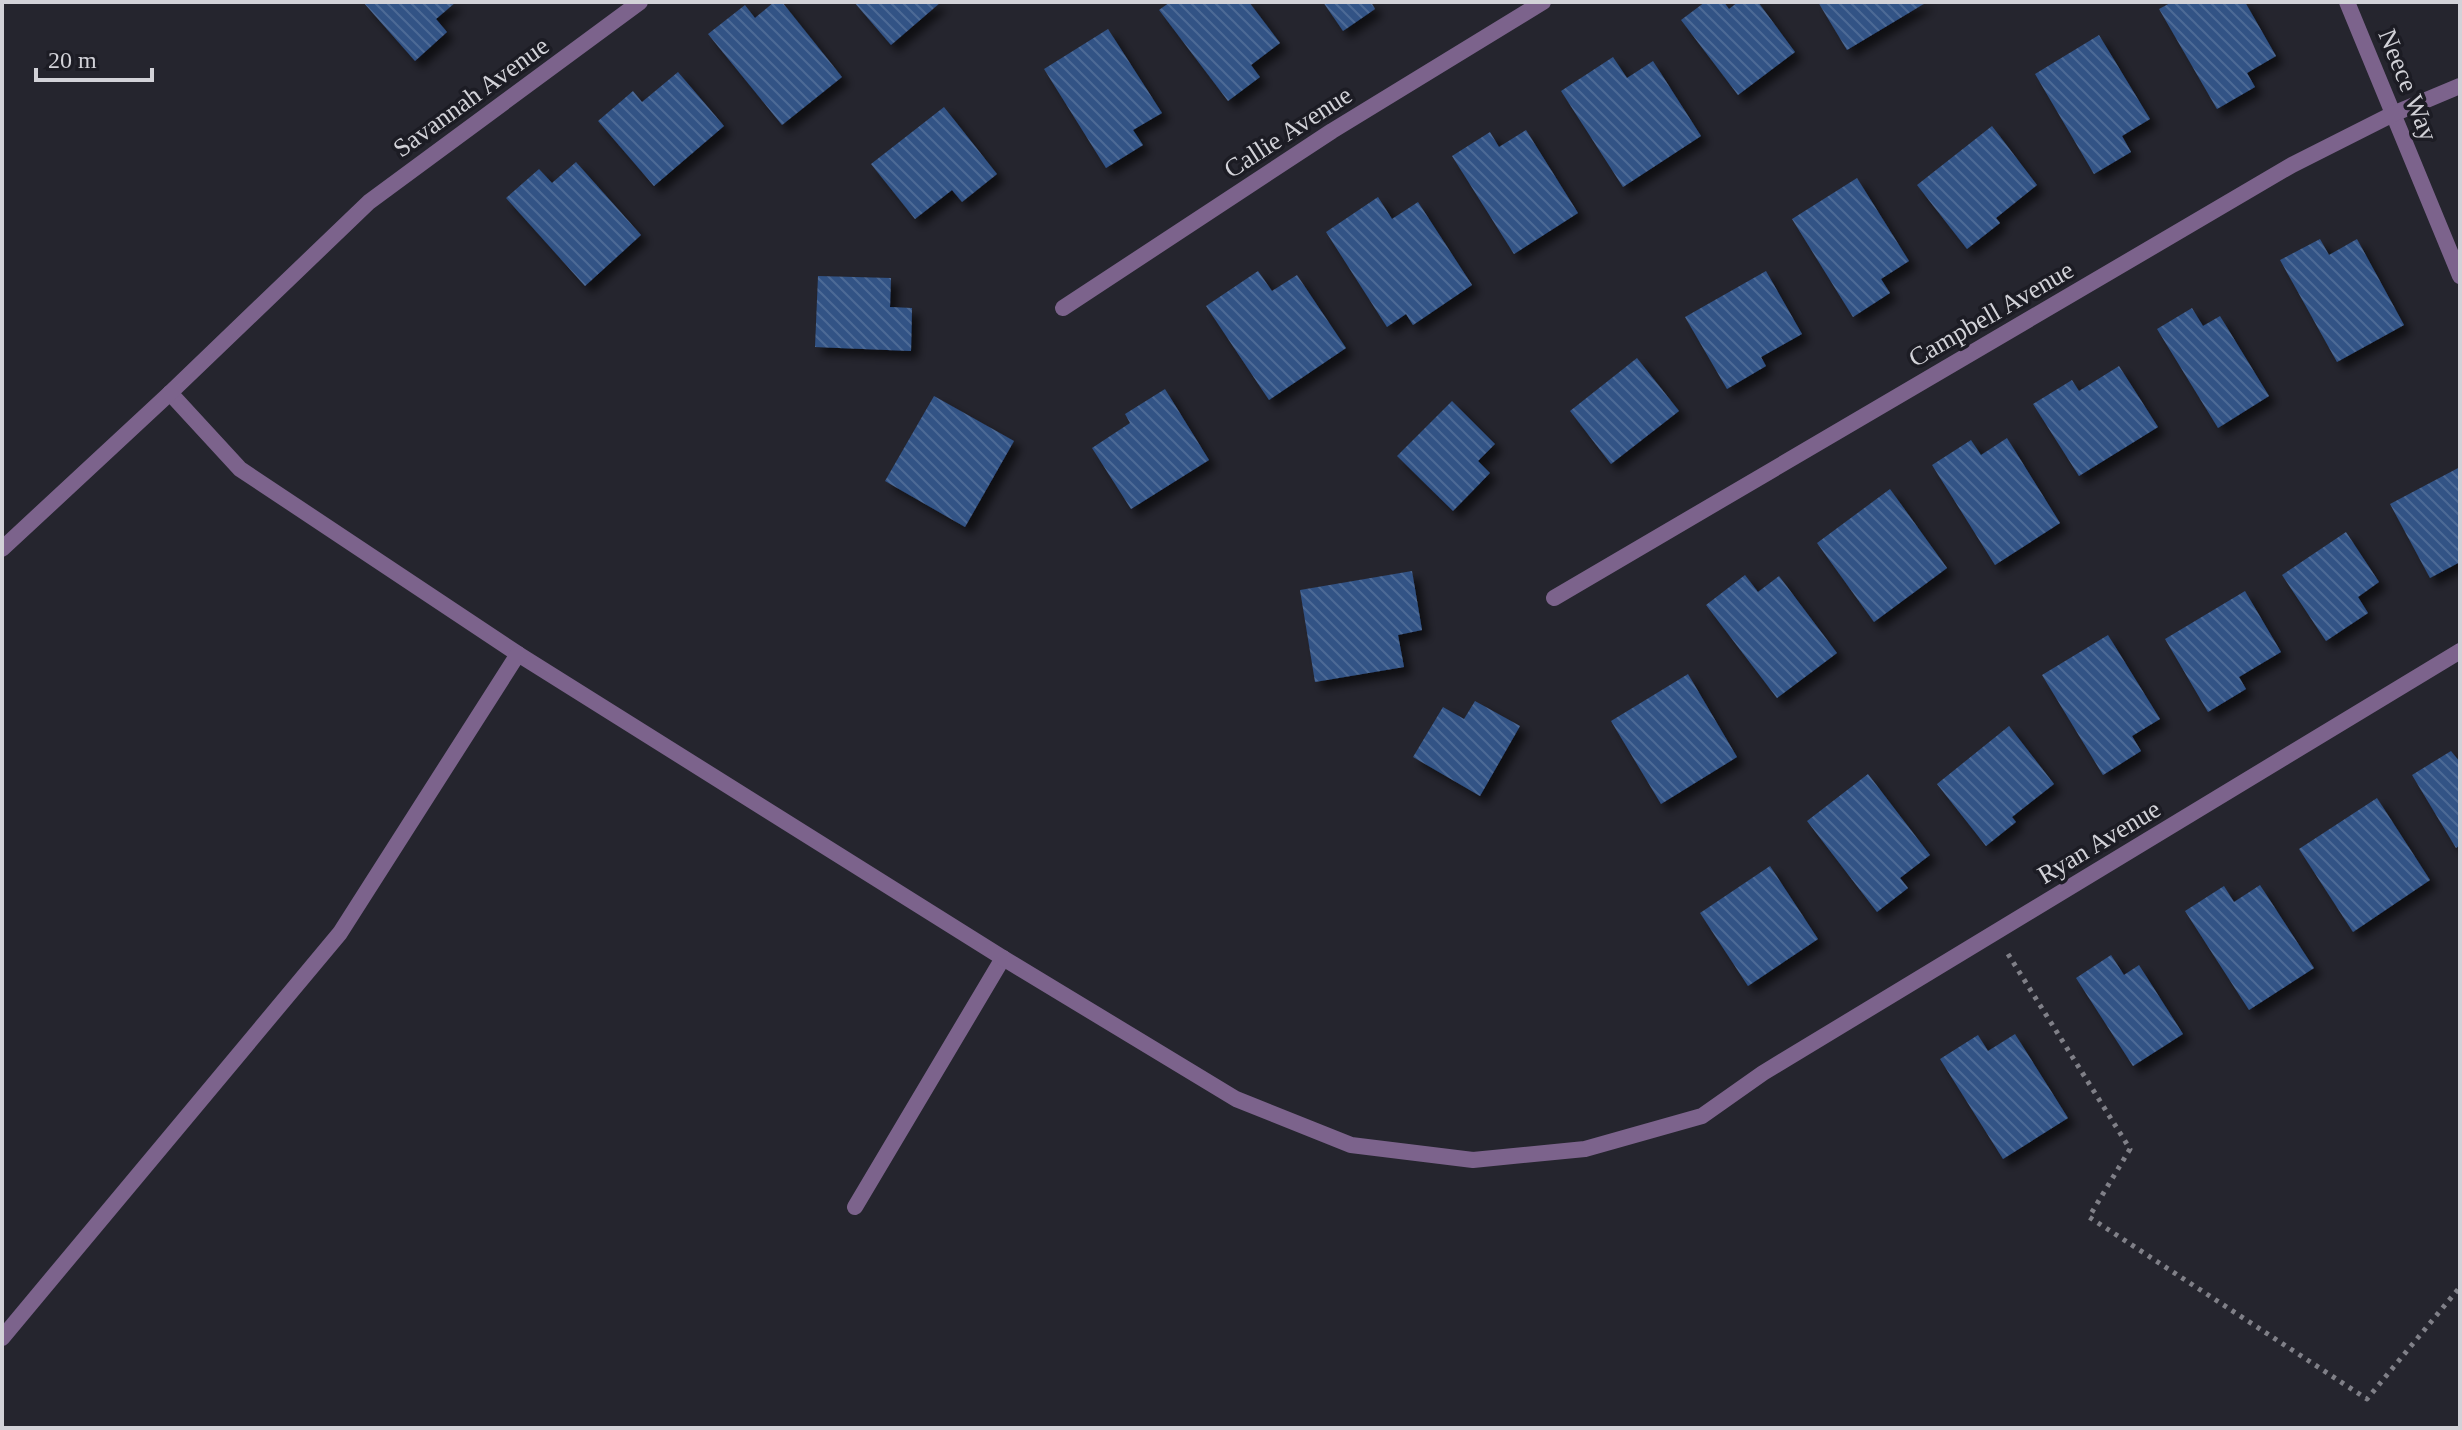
<svg xmlns="http://www.w3.org/2000/svg" width="2462" height="1430" viewBox="0 0 2462 1430" font-family="'Times New Roman',serif">
<style>
.building{fill:url(#building-back-hatch);filter:url(#shadow)}
.lines{fill:none;stroke-linecap:round;stroke-linejoin:round}
.path{stroke:#808088;stroke-width:5;stroke-dasharray:4 6;stroke-linecap:butt}
.lane{stroke:#7c638c;stroke-width:16}
.street{stroke:#7c638c;stroke-width:16}
.labels{text-anchor:middle;dominant-baseline:central;stroke-width:7;stroke-linejoin:round;paint-order:stroke}
.street-label{font-size:26px;fill:#d2d2d8;stroke:#1c1c24}
</style>
<defs>
<pattern id="building-back-hatch" width="6" height="6" patternUnits="userSpaceOnUse" patternTransform="scale(2)"><rect width="6" height="6" fill="#315285"/><path d="M-1 5l2 2M0 0l6 6M5-1l2 2" fill="none" stroke="#4e6a96"/></pattern>
<filter id="shadow"><feDropShadow dx="7" dy="7" stdDeviation="4" flood-color="#0009"/></filter>
</defs>
<rect width="100%" height="100%" fill="#25252e"/>
<g class="building">
<polygon points="363,2 456,2 436,19 447,32 415,61"/>
<polygon points="774,2 782,2 842,77 782,125 708,34 745,5 755,18"/>
<polygon points="854,2 941,2 891,45"/>
<polygon points="1170,2 1249,2 1280,43 1251,65 1260,77 1228,101 1159,10"/>
<polygon points="1323,2 1371,2 1375,9 1343,31"/>
<polygon points="1705,2 1724,2 1729,9 1738,2 1758,2 1795,52 1738,95 1681,20"/>
<polygon points="1818,2 1927,2 1847,50"/>
<polygon points="2172,2 2245,2 2276,56 2247,73 2255,87 2217,109 2159,9"/>
<polygon points="1108,29 1162,113 1133,130 1143,145 1106,168 1044,69"/>
<polygon points="2099,35 2150,119 2122,136 2131,152 2094,174 2035,74"/>
<polygon points="1613,57 1627,78 1653,61 1701,136 1623,187 1561,91"/>
<polygon points="678,72 724,126 654,186 598,121 633,91 642,102"/>
<polygon points="944,107 997,174 962,202 952,190 915,219 871,164"/>
<polygon points="1992,126 2037,185 1996,218 2000,223 1967,249 1917,185"/>
<polygon points="1526,130 1578,213 1514,254 1452,156 1490,132 1499,147"/>
<polygon points="576,162 641,235 585,286 506,198 539,169 552,183"/>
<polygon points="1857,178 1909,261 1881,279 1890,293 1853,317 1792,219"/>
<polygon points="1378,197 1392,219 1418,202 1472,285 1413,325 1406,314 1387,327 1326,232"/>
<polygon points="2320,239 2329,255 2357,239 2404,325 2337,362 2280,260"/>
<polygon points="1258,271 1272,291 1297,275 1346,348 1269,400 1206,306"/>
<polygon points="1766,271 1802,334 1761,357 1766,366 1727,389 1685,317"/>
<polygon points="818,276 891,278 890,307 912,308 911,351 815,347"/>
<polygon points="2192,308 2203,326 2220,316 2269,396 2218,428 2157,329"/>
<polygon points="1637,358 1679,411 1611,464 1570,411"/>
<polygon points="2119,366 2158,427 2079,476 2033,404 2072,380 2079,391"/>
<polygon points="1165,389 1209,460 1131,509 1092,448 1130,423 1125,414"/>
<polygon points="934,396 1014,441 965,527 885,481"/>
<polygon points="1452,401 1495,444 1478,461 1490,473 1453,511 1397,456"/>
<polygon points="2007,438 2060,523 1995,565 1932,465 1971,440 1981,455"/>
<polygon points="2460,467 2460,562 2430,578 2390,504"/>
<polygon points="1890,489 1947,568 1874,622 1817,543"/>
<polygon points="2346,532 2379,582 2358,597 2368,613 2326,641 2282,575"/>
<polygon points="1412,571 1422,630 1398,635 1404,667 1315,682 1300,590"/>
<polygon points="1745,575 1758,592 1779,576 1837,653 1777,698 1706,605"/>
<polygon points="2245,591 2281,652 2239,677 2246,689 2208,712 2165,639"/>
<polygon points="2108,635 2160,719 2132,736 2141,751 2103,775 2042,675"/>
<polygon points="1688,674 1737,757 1661,804 1611,721"/>
<polygon points="1475,701 1520,726 1480,796 1413,757 1443,707 1464,719"/>
<polygon points="2009,726 2054,784 2012,817 2016,822 1986,846 1937,784"/>
<polygon points="2451,751 2460,762 2460,845 2456,848 2412,775"/>
<polygon points="1868,774 1930,855 1900,878 1908,888 1877,912 1807,821"/>
<polygon points="2377,798 2430,880 2353,932 2299,849"/>
<polygon points="1770,866 1818,939 1748,986 1700,913"/>
<polygon points="2260,885 2314,968 2249,1010 2185,911 2224,886 2234,902"/>
<polygon points="2111,955 2124,975 2139,965 2183,1034 2133,1066 2076,978"/>
<polygon points="2015,1034 2068,1118 2003,1159 1940,1059 1978,1035 1988,1051"/>
</g>
<g class="lines">
<polyline class="path" points="2008,954 2130,1149 2089,1217 2367,1399 2460,1287"/>
<polyline class="lane" points="855,1207 1003,958"/>
<g class="street">
<polyline points="2347,2 2460,276"/>
<polyline points="1063,308 1332,131 1543,2"/>
<polyline points="170,393 240,469 518,654"/>
<polyline points="2,549 170,393 369,202 640,2"/>
<polyline points="1554,598 2292,165 2393,114 2460,86"/>
<polyline points="2,1338 340,933 518,654 1003,958 1236,1099 1351,1145 1473,1160 1585,1149 1702,1116 1763,1073 2460,651"/>
</g>
</g>
<g class="labels">
<g class="street-label">
<text transform="translate(2408 85) rotate(68)">Neece Way</text>
<text transform="translate(471 97) rotate(-36)">Savannah Avenue</text>
<text transform="translate(1288 132) rotate(-33)">Callie Avenue</text>
<text transform="translate(1991 314) rotate(-30)">Campbell Avenue</text>
<text transform="translate(2099 842) rotate(-31)">Ryan Avenue</text>
</g>
</g>
<rect width="2462" height="1430" fill="none" stroke="#d2d2d8" stroke-width="8"/>
<path d="M36 68v12h116v-12" fill="none" stroke="#d2d2d8" stroke-width="4"/>
<text x="48" y="68" font-size="24" fill="#d2d2d8" stroke="#1c1c24" stroke-width="6" paint-order="stroke">20 m</text>
</svg>
